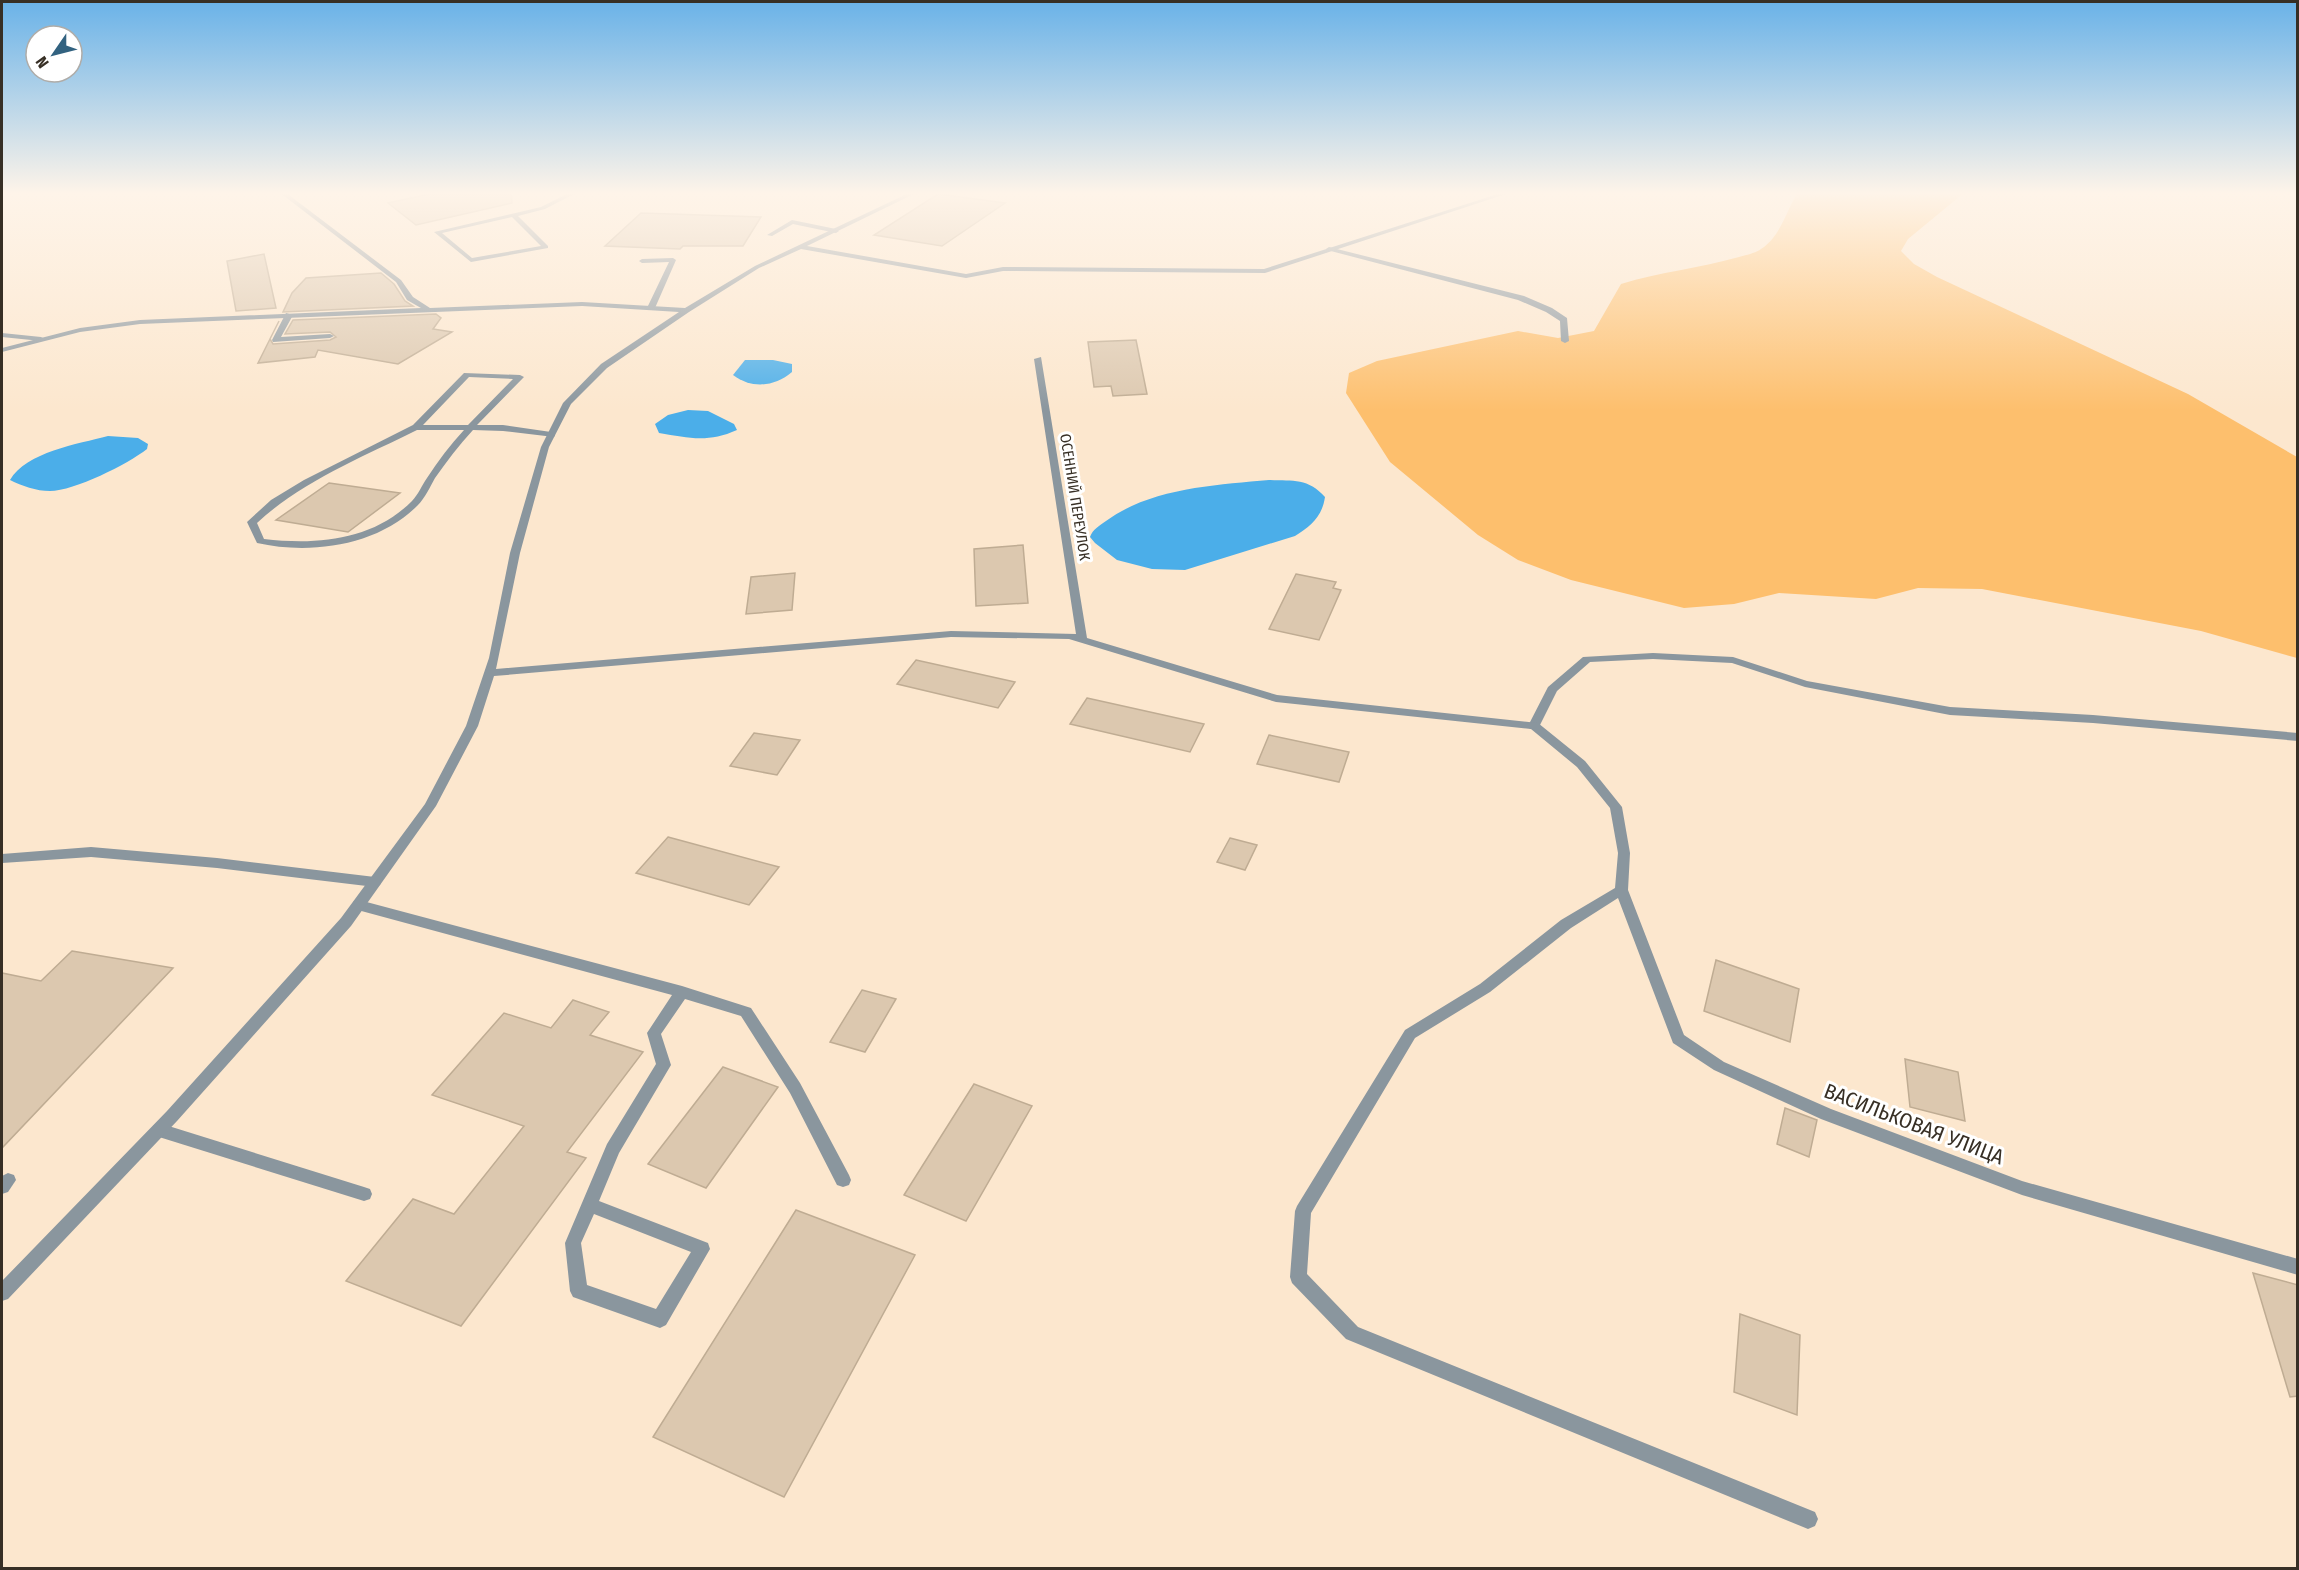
<svg xmlns="http://www.w3.org/2000/svg" width="2299" height="1570" viewBox="0 0 2299 1570" font-family="'Fira Sans Condensed',sans-serif">
<style>
.green{fill:#fdbf6d}
.water{fill:#4baee9}
.building{fill:#dcc8af;stroke:#bfac93;stroke-width:1.5}
.lines{fill:none;stroke-linecap:round;stroke-linejoin:round}
.service{fill:#8a969e;fill-rule:evenodd}
.minor{fill:#8a969e;fill-rule:evenodd}
.labels{text-anchor:middle;dominant-baseline:central;stroke-width:6;stroke-linejoin:round;paint-order:stroke}
.far-street-label{font-size:15px;fill:#372f25;stroke:#fff}
.near-street-label{font-size:21px;fill:#372f25;stroke:#fff}
</style>
<rect width="100%" height="100%" fill="#fce7ce"/>
<path class="green" d="M 1798,192 L 1965,192 L 1908,239 L 1901,251 L 1914,264 L 1937,277 L 2188,394 L 2297,457 L 2297,658 L 2201,631 L 1982,589 L 1918,588 L 1876,599 L 1779,593 L 1734,604 L 1684,608 L 1571,580 L 1518,560 L 1478,535 L 1390,462 L 1346,393 L 1349,373 L 1377,361 L 1518,331 L 1558,338 L 1594,331 L 1621,284 C 1660,272 1700,268 1739,257 C 1746,255 1756,253 1761,249 C 1781,236 1786,211 1798,192 Z"/>
<g class="water">
<path d="M 745,360 L 773,360 L 792,364 L 792,372 C 774,387 752,389 733,375 Z"/>
<path d="M 688,410 L 708,411 L 734,424 L 737,430 C 708,443 689,438 659,433 L 655,424 L 668,415 Z"/>
<path d="M 108,436 L 138,438 L 148,444 L 147,449 C 128,464 74,491 50,491 C 36,491 22,486 10,480 C 26,452 78,444 108,436 Z"/>
<path d="M 1269,480 C 1293,481 1308,478 1325,497 C 1322,517 1311,526 1295,536 L 1185,570 L 1152,569 L 1117,560 L 1095,543 L 1090,537 C 1093,529 1099,526 1106,521 C 1151,488 1215,485 1269,480 Z"/>
</g>
<g class="building">
<polygon points="439,192 511,192 512,203 416,225 388,203"/>
<polygon points="938,194 1005,203 942,246 874,235"/>
<polygon points="641,213 761,217 743,246 683,246 680,249 605,246"/>
<polygon points="264,254 276,308 236,311 227,261"/>
<polygon points="381,273 394,284 405,301 413,306 283,312 292,293 306,278"/>
<polygon points="436,314 441,318 433,329 452,332 398,364 318,350 315,357 258,363 279,321 270,339 273,344 330,340 336,337 330,332 285,334 293,320"/>
<polygon points="1136,340 1147,394 1113,396 1111,386 1094,387 1088,342"/>
<polygon points="329,483 400,493 348,532 276,520"/>
<polygon points="1023,545 1028,603 976,606 974,549"/>
<polygon points="795,573 792,610 746,614 751,577"/>
<polygon points="1296,574 1336,582 1333,588 1341,590 1319,640 1269,629"/>
<polygon points="916,660 1015,682 998,708 897,684"/>
<polygon points="1087,698 1204,724 1190,752 1070,724"/>
<polygon points="754,733 800,740 777,775 730,766"/>
<polygon points="1269,735 1349,752 1339,782 1257,764"/>
<polygon points="668,837 779,867 749,905 636,873"/>
<polygon points="1230,838 1257,845 1245,870 1217,862"/>
<polygon points="72,951 173,968 2,1148 2,973 41,981"/>
<polygon points="1716,960 1799,989 1790,1042 1704,1011"/>
<polygon points="862,990 896,999 865,1052 830,1042"/>
<polygon points="573,1000 609,1012 590,1035 643,1052 567,1152 586,1158 461,1326 346,1281 413,1199 454,1214 524,1126 432,1095 504,1013 551,1028"/>
<polygon points="1905,1059 1958,1072 1965,1121 1910,1107"/>
<polygon points="723,1067 778,1087 706,1188 648,1164"/>
<polygon points="974,1084 1032,1106 966,1221 904,1195"/>
<polygon points="1785,1108 1817,1120 1809,1157 1777,1144"/>
<polygon points="796,1210 915,1255 784,1497 653,1437"/>
<polygon points="2253,1273 2298,1285 2298,1396 2290,1397"/>
<polygon points="1740,1314 1800,1335 1797,1415 1734,1392"/>
</g>
<g class="lines">
<g class="service">
<path d="M 571,192 L 578,192 L 545,209 L 518,216 L 548,246 L 548,248 L 471,262 L 434,232 L 541,207 ZM 512,217 L 541,246 L 472,258 L 442,233 Z"/>
<polygon points="792,220 836,229 839,231 836,233 793,224 772,236 767,235"/>
<polygon points="1329,247 1524,296 1552,308 1567,318 1569,341 1565,343 1561,341 1560,321 1546,312 1518,300 1327,250 1326,249"/>
<polygon points="673,258 676,260 655,308 648,310 647,308 669,262 642,263 639,261 642,259"/>
<polygon points="286,313 293,315 281,337 330,334 334,336 330,338 273,342 272,340"/>
<polygon points="2,333 41,337 45,339 41,341 2,337"/>
<path d="M 464,373 L 520,375 L 524,377 L 477,425 L 503,425 L 551,432 L 555,435 L 554,437 L 503,431 L 473,430 C 459,445 447,461 435,478 C 430,487 425,498 418,505 C 378,546 310,555 257,543 L 247,522 L 271,500 L 304,480 L 413,425 ZM 469,377 L 513,379 L 468,425 L 423,425 ZM 417,430 L 464,430 C 450,445 438,461 427,478 C 422,485 418,495 412,501 C 372,541 316,545 264,539 L 257,523 C 302,481 363,457 417,430 Z"/>
<polygon points="1653,653 1733,657 1807,681 1950,707 2093,715 2298,733 2298,741 2093,723 1950,715 1805,687 1732,663 1653,659 1590,662 1557,691 1538,729 1530,729 1528,726 1548,687 1583,657"/>
<polygon points="91,847 217,858 375,877 380,879 381,882 380,885 375,887 217,868 91,857 2,863 2,854"/>
<path d="M 359,900 L 682,986 L 751,1008 L 800,1083 L 849,1175 L 851,1180 L 849,1185 L 843,1187 L 837,1185 L 790,1093 L 741,1016 L 685,999 L 661,1034 L 671,1065 L 619,1153 L 599,1201 L 708,1243 L 710,1249 L 666,1325 L 660,1328 L 573,1297 L 570,1291 L 565,1243 L 607,1144 L 656,1064 L 647,1033 L 672,995 L 354,909 L 352,905 L 354,901 ZM 594,1214 L 691,1252 L 656,1309 L 587,1285 L 581,1243 Z"/>
<polygon points="159,1123 364,1187 370,1189 372,1194 370,1199 364,1201 159,1137 154,1135 151,1130 154,1125"/>
<polygon points="8,1173 14,1175 16,1180 8,1192 2,1194 2,1176"/>
</g>
<polygon class="minor" points="279,192 285,192 401,280 413,297 430,308 582,302 685,308 755,266 911,192 918,192 807,246 966,274 1003,267 1264,269 1504,192 1512,192 1265,273 1003,271 966,278 801,249 759,268 689,312 607,368 571,404 549,447 520,553 496,669 951,631 1076,634 1034,359 1041,357 1087,638 1277,695 1538,723 1585,761 1622,807 1630,853 1628,890 1684,1035 1724,1062 1831,1109 2022,1181 2298,1259 2298,1275 2022,1195 1821,1119 1714,1070 1673,1043 1618,898 1571,928 1490,992 1415,1038 1311,1213 1307,1274 1358,1327 1815,1512 1818,1519 1815,1526 1808,1529 1346,1339 1292,1283 1290,1277 1295,1211 1297,1206 1405,1030 1480,984 1561,920 1615,888 1618,853 1610,808 1577,767 1531,729 1276,702 1069,639 951,637 494,676 478,726 436,806 351,926 177,1121 8,1299 2,1301 2,1281 167,1111 341,918 425,804 466,726 489,658 510,553 541,447 563,403 601,364 679,312 582,306 140,324 80,332 2,352 2,348 80,328 140,320 421,308 407,300 396,282"/>
</g>
<linearGradient id="sky" x2="0" y2="1"><stop stop-color="#69b2e8"/><stop offset="0.47" stop-color="#fef4e9"/><stop offset="1" stop-color="#fef4e9" stop-opacity="0"/></linearGradient>
<rect width="2299" height="411" fill="url(#sky)"/>
<g class="labels">
<g class="far-street-label">
<text transform="translate(1075 497) rotate(81)">ОСЕННИЙ ПЕРЕУЛОК</text>
</g>
<g class="near-street-label">
<text transform="translate(1914 1124) rotate(21)">ВАСИЛЬКОВАЯ УЛИЦА</text>
</g>
</g>
<rect width="2299" height="1570" fill="none" stroke="#372f25" stroke-width="6"/>
<g transform="translate(54 54) rotate(235)"><circle r="28" fill="#ffffff" stroke="#afaca8" stroke-width="1.5"/>
<path d="M0-4.5L10 22L0 15L-10 22Z" fill="#326280"/>
<text y="-9" font-size="16" font-weight="bold" text-anchor="middle" fill="#372f25">N</text>
</g>
</svg>
